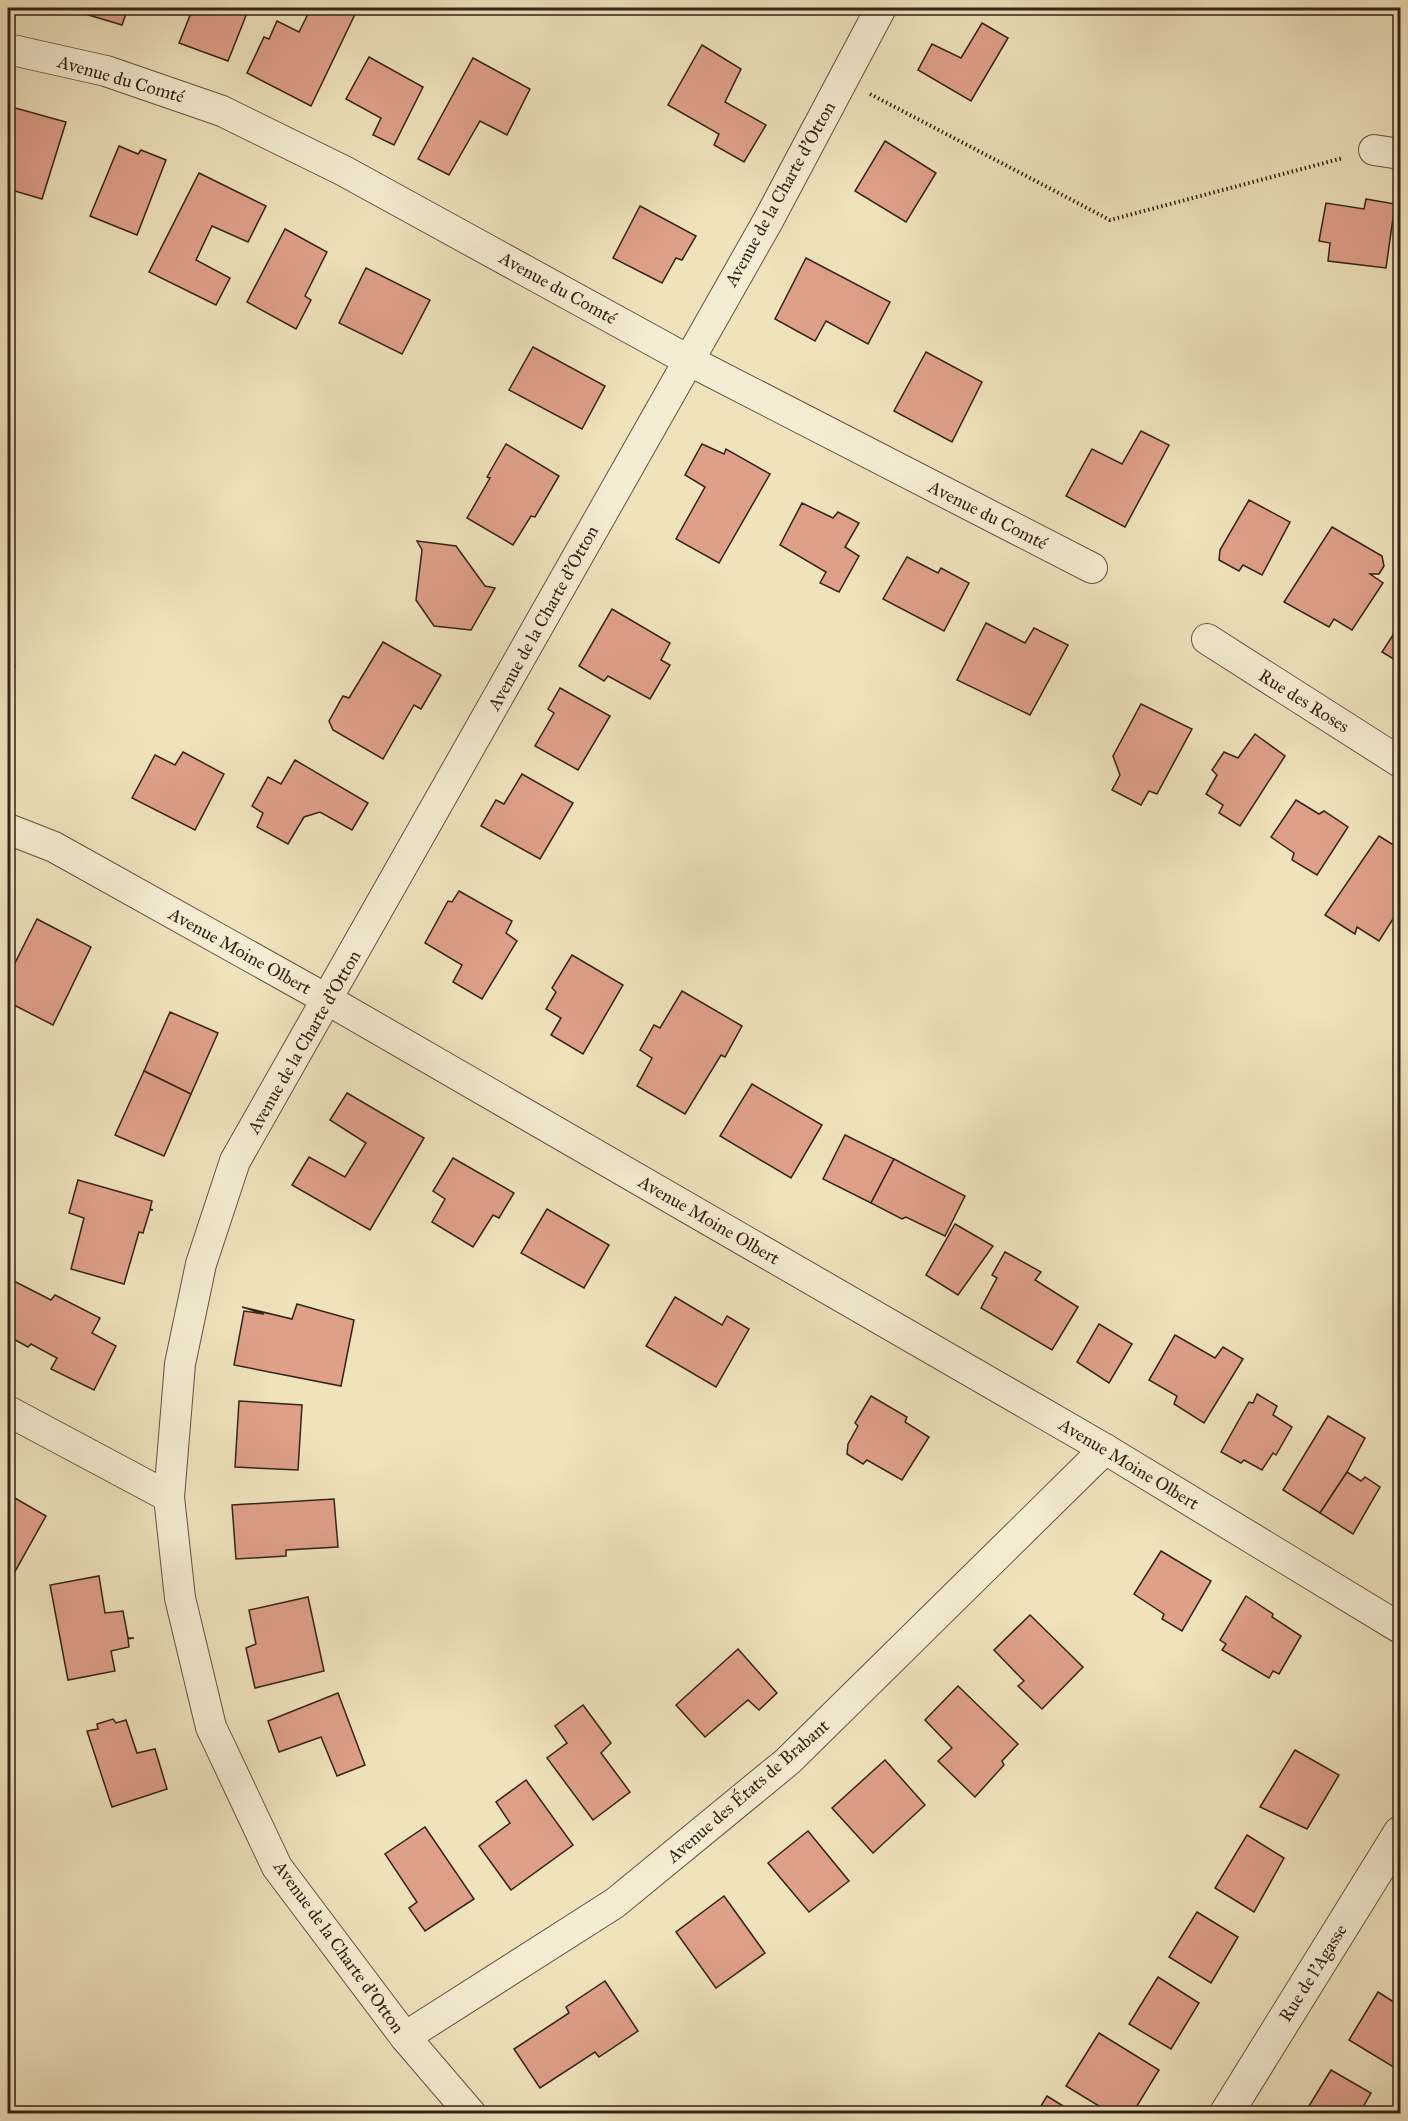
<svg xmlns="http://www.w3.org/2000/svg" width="1408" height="2121" viewBox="0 0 1408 2121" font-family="'IM FELL Great Primer',serif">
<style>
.building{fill:#dfa08a;stroke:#362219;stroke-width:1.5}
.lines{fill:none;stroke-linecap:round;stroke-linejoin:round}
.minor-casing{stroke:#645242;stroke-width:32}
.tertiary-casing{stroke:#645242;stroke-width:35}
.path{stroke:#362219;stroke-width:4;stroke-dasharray:1.5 3;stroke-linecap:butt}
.minor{stroke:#f5edd3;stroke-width:30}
.tertiary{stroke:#f5edd3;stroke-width:33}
.labels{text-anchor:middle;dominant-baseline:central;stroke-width:4.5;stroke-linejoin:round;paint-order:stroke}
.street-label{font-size:18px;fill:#362219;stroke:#f5edd3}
</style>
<rect width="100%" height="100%" fill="#efe3bc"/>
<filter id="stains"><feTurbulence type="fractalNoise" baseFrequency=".00333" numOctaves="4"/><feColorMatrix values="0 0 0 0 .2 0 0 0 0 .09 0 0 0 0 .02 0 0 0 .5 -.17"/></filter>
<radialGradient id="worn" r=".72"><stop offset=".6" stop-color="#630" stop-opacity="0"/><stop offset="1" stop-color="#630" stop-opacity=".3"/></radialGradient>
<g class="building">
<polygon points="73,8 128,8 122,25 72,10"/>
<polygon points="193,8 249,8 228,61 179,43"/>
<polygon points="311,8 358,8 311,106 247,73 264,37 269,39 277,21 299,32"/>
<polygon points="982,23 1008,38 971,101 918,70 932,44 961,58"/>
<polygon points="702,45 741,69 725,102 766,125 744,162 714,145 719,134 668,105"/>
<polygon points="369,57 423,87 394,145 373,135 381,118 346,99"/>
<polygon points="473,58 530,89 507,135 480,121 449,175 418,159"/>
<polygon points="8,106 66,122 42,199 8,189"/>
<polygon points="885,141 936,173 906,222 855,191"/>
<polygon points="119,146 138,154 141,150 166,160 137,235 90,216"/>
<polygon points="199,173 266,206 248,242 212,226 196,260 230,278 216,305 149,272"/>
<polygon points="1366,199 1395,204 1386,268 1328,261 1330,243 1319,241 1326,203 1364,209"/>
<polygon points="640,206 696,236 682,260 676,258 662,283 613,258"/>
<polygon points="285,229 327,252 305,296 311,300 296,329 247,302"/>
<polygon points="806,258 890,302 868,344 826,321 815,341 775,319"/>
<polygon points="366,268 430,300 402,354 339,323"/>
<polygon points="533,347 605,386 582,429 509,390"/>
<polygon points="926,352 982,382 952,442 894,411"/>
<polygon points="1141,431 1169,445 1125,527 1066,496 1092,449 1122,464"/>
<polygon points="506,444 559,476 535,517 531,516 513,545 467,518 490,478 487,477"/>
<polygon points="702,444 724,454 726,449 770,474 719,563 676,539 705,487 685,475"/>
<polygon points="1249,500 1290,522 1262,575 1243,565 1239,571 1219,560 1220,550"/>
<polygon points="802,503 833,518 838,512 859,523 845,547 859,556 839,592 820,583 826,572 780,545"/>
<polygon points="1332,527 1382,556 1384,566 1379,574 1370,574 1383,583 1352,630 1334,619 1329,627 1284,602"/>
<polygon points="417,541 456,546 485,586 495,588 471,630 434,626 416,600 422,550"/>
<polygon points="907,557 938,573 941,568 969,583 944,631 883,599"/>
<polygon points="612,609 670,643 661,660 670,665 650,699 608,676 604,681 579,666"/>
<polygon points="986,623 1025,643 1034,628 1068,645 1030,715 957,680"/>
<polygon points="1400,624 1400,663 1382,652"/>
<polygon points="383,642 441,675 421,709 414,705 383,759 333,730 329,721 343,696 349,698"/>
<polygon points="8,663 15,666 8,683"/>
<polygon points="560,688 610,716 578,770 535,746 554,713 548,709"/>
<polygon points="1141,704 1192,729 1157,794 1149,791 1141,805 1112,790 1120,775 1113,756"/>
<polygon points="1255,734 1285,756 1240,826 1219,813 1223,805 1206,794 1217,775 1212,770 1224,752 1238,758"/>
<polygon points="183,752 224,774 195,830 132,798 155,755 175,765"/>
<polygon points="295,760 368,803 352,830 320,812 304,817 288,844 257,827 263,813 252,806 268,777 281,784"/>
<polygon points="522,774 573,803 540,859 481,826 496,800 504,804"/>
<polygon points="1296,800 1319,814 1324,811 1348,827 1317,875 1292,860 1294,853 1271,837"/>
<polygon points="1379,836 1400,849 1400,908 1379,941 1357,927 1355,934 1325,915"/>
<polygon points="459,891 512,921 506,933 517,941 482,999 453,982 462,965 425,943 448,901 452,902"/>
<polygon points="37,919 91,947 53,1025 8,1002 8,977"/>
<polygon points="572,955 623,985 583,1054 551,1035 561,1018 546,1009 556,992 552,988"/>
<polygon points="682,991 742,1026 725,1057 721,1055 685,1114 637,1086 652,1058 640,1050 654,1025 660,1028"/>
<polygon points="170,1012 218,1033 191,1094 144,1071"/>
<polygon points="144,1071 191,1094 164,1156 115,1135"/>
<polygon points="752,1084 822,1125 791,1178 720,1136"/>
<polygon points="347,1093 424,1138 370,1230 292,1185 309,1157 345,1177 366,1143 330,1120"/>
<polygon points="845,1135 894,1159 871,1203 823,1179"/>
<polygon points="453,1158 514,1193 499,1218 493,1215 473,1247 432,1222 445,1199 433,1191"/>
<polygon points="894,1159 965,1196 945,1236 906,1217 902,1219 871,1203"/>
<polygon points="78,1180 152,1201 150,1209 153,1210 150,1210 143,1233 139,1232 124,1284 71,1269 84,1218 69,1213"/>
<polygon points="547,1209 609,1245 584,1288 521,1253"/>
<polygon points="955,1224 993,1246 958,1295 926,1275"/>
<polygon points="1005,1252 1041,1272 1035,1280 1078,1307 1052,1350 981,1308 997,1278 992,1275"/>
<polygon points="8,1278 51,1300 55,1295 100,1318 92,1333 116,1346 94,1390 51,1369 57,1358 31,1344 28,1347 8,1336"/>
<polygon points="675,1297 722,1325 727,1316 749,1329 716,1387 646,1346"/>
<polygon points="297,1304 354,1320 341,1386 234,1365 244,1311 264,1314 242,1307 292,1319"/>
<polygon points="1099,1324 1132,1344 1109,1383 1077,1362"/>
<polygon points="1175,1335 1215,1358 1223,1347 1243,1359 1204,1423 1174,1404 1177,1396 1149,1380"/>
<polygon points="1257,1394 1277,1406 1273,1415 1292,1427 1276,1455 1273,1453 1262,1470 1244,1460 1241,1463 1221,1452 1249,1402 1253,1403"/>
<polygon points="871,1396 907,1417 905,1422 929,1437 902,1480 867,1460 863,1464 847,1454 848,1444 858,1426 855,1423"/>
<polygon points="239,1401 302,1405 298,1470 235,1467"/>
<polygon points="1328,1416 1365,1438 1347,1472 1320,1513 1283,1490"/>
<polygon points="1347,1472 1361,1481 1365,1477 1380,1487 1353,1534 1320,1513"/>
<polygon points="8,1494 46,1516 8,1584"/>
<polygon points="334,1499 338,1547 286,1550 286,1556 236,1559 232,1505"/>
<polygon points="1161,1551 1211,1581 1182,1631 1162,1619 1164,1614 1134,1594"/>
<polygon points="99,1576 105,1613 123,1611 128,1638 134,1638 128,1639 129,1647 111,1651 115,1671 68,1680 50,1585"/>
<polygon points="1246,1596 1273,1614 1272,1617 1301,1636 1279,1674 1273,1671 1269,1678 1222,1650 1226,1644 1220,1640"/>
<polygon points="308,1597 324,1671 255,1688 246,1648 256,1644 249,1610"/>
<polygon points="1030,1615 1083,1667 1042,1709 1018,1686 1024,1681 994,1650"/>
<polygon points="738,1649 777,1693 759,1710 748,1700 705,1737 676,1705"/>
<polygon points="958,1686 1018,1744 1002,1761 1004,1765 975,1797 938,1761 952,1748 925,1720"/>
<polygon points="338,1693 365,1765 337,1776 321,1737 279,1752 268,1721"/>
<polygon points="583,1705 611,1743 601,1753 630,1792 593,1820 547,1758 567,1743 555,1726"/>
<polygon points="113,1719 116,1723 126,1720 137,1753 155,1749 167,1789 112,1807 87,1731 98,1729 97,1724"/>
<polygon points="1295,1750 1339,1775 1307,1829 1260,1807"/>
<polygon points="885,1760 925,1805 873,1853 832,1808"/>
<polygon points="526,1780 573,1845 511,1890 479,1846 510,1823 496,1802"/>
<polygon points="425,1827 474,1899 425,1931 409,1908 417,1902 385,1854"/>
<polygon points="808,1831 849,1881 809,1912 768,1863"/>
<polygon points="1247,1835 1284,1858 1254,1912 1215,1888"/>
<polygon points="724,1896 765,1953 716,1988 676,1932"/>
<polygon points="1197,1912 1238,1937 1211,1983 1169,1957"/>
<polygon points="1158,1977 1199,2003 1171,2049 1129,2024"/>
<polygon points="605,1981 638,2031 599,2057 595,2052 540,2088 514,2049 569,2013 566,2007"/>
<polygon points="1378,1992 1400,2006 1400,2071 1349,2040"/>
<polygon points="1099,2033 1159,2070 1132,2114 1112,2114 1066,2086"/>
<polygon points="1331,2070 1371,2093 1359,2114 1322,2114 1309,2106"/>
<polygon points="1047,2096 1076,2114 1036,2114"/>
</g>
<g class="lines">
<defs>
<g id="minor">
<polyline points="8,49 106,71 222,111 344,171 688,360 1092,568"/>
<polyline points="1374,150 1400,154"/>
<polyline points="1207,639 1400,762"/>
<polyline points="8,829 54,847 328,1000 1105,1449 1400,1628"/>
<polyline points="8,1411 169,1497"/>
<polyline points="405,2037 615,1903 788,1761 1105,1449"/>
<polyline points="471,2114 405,2037 277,1867 211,1727 180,1598 169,1497 180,1364 201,1264 235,1161 769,219 881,8"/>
</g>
<polyline id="tertiary" points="1226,2114 1400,1833"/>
</defs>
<use href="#minor" class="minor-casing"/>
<use href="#tertiary" class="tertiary-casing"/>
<polyline class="path" points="870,94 1110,220 1343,158"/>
<use href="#minor" class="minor"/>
<use href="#tertiary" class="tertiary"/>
</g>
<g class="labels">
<g class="street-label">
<text transform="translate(121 79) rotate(16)">Avenue du Comté</text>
<text transform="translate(780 194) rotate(-61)">Avenue de la Charte d'Otton</text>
<text transform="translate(558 288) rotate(29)">Avenue du Comté</text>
<text transform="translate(988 515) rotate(27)">Avenue du Comté</text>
<text transform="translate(543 618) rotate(-61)">Avenue de la Charte d'Otton</text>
<text transform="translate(1304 701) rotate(32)">Rue des Roses</text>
<text transform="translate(240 951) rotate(29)">Avenue Moine Olbert</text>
<text transform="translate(304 1042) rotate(-60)">Avenue de la Charte d'Otton</text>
<text transform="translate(709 1220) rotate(30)">Avenue Moine Olbert</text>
<text transform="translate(1129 1464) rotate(31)">Avenue Moine Olbert</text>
<text transform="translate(748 1791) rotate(-41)">Avenue des États de Brabant</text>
<text transform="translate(339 1947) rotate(54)">Avenue de la Charte d'Otton</text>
<text transform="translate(1313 1973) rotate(-58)">Rue de l'Agasse</text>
</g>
</g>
<rect width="1408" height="2121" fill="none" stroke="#efe3bc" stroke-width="30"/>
<rect x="9" y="9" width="1390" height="2103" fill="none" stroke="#362219" stroke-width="3"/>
<rect x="15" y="15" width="1378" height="2091" fill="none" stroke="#362219" stroke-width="1.5"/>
<rect width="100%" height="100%" filter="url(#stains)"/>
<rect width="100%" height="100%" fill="url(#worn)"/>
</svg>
